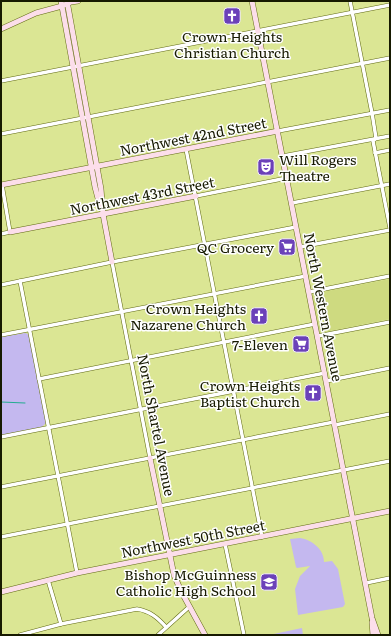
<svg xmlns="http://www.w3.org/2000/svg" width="391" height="636" viewBox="0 0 391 636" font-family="Literata,serif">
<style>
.built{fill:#ceda80}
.green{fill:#c4b8ef}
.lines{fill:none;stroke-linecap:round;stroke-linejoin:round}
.stream{stroke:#24ac90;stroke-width:1}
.street-casing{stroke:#626b14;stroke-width:4.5}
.secondary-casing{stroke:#626b14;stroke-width:6}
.street{stroke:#fff;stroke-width:3.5}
.secondary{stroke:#fcdeea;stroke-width:5}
.labels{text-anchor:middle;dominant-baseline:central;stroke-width:3;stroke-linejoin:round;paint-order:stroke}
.poi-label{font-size:14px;fill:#171a00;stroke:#fefefe;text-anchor:end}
.street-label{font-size:14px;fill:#171a00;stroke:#fefefe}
</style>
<rect width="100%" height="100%" fill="#dbe694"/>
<polygon class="built" points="390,279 390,319 320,333 312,294"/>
<g class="green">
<polygon points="25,333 28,334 29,336 46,423 42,427 1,435 1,337"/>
<path d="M 300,538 C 312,540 324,549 324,562 L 332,561 L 338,569 L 345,604 L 343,607 L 298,615 L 295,589 L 300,576 L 310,566 L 297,568 L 296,567 L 290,539 Z"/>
<polygon points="302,628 303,635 269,635"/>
</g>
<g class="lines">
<polyline class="stream" points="1,402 25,403"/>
<defs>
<g id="street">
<polyline points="350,1 372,113 376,138 373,141 390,228"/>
<polyline points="1,81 390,5"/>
<polyline points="278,131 390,110"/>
<polyline points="1,134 390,58"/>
<polyline points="186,149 262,537"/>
<polyline points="375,153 390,150"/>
<polyline points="283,156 390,136"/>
<polyline points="196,196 287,178"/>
<polyline points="292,203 390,184"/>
<polyline points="1,234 10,232 2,185"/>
<polyline points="300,247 390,230"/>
<polyline points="112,262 150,458"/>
<polyline points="20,281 77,573"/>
<polyline points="1,285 112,262 296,227"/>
<polyline points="309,292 390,276"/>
<polyline points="1,335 306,276"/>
<polyline points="318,336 390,322"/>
<polyline points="39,379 315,324"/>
<polyline points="326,381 390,368"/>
<polyline points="335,425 390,414"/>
<polyline points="1,437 325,373"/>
<polyline points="1,487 334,422"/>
<polyline points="1,537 390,461"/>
<polyline points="225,544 244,635"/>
<polyline points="48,580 61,624"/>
<polyline points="366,583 390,578"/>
<path d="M 20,635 L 61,624 L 137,609 C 150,611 158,618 166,627"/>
<polyline points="158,635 189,607"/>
</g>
<g id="secondary">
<polyline points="61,1 95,187 100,206"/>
<polyline points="67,1 101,189 103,214 112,262"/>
<polyline points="252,1 372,618 378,635"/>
<polyline points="1,29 36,13 62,6 71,2 78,1"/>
<polyline points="1,185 278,131"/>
<polyline points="10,232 196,196"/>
<polyline points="150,458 174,575 181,591 205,635"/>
<polyline points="1,592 77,573 390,511"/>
<polyline points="372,622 373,635"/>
</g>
</defs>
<use href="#street" class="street-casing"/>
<use href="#secondary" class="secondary-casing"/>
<use href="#street" class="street"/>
<use href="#secondary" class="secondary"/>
</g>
<defs>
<symbol id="church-square" viewBox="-11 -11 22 22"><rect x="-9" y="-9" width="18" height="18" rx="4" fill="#6b41b9" stroke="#fefefe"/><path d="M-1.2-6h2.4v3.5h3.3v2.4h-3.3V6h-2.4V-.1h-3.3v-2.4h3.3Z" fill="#fff"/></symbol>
<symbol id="theatre-square" viewBox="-11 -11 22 22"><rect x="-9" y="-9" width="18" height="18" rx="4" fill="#6b41b9" stroke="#fefefe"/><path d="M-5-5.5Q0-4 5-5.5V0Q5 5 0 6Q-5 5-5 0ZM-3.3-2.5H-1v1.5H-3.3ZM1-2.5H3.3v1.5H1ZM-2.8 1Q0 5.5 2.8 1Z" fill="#fff"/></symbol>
<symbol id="supermarket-square" viewBox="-11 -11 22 22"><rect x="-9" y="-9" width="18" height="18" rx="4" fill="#6b41b9" stroke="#fefefe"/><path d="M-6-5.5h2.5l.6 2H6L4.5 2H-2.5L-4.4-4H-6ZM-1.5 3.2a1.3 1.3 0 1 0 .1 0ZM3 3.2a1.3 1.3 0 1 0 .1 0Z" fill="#fff"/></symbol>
<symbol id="school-square" viewBox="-11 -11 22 22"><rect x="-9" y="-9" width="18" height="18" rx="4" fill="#6b41b9" stroke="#fefefe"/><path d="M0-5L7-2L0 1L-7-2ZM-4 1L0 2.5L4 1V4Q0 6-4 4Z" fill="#fff"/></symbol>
</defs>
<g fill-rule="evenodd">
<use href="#church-square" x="222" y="6" width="20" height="20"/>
<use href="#theatre-square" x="256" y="157" width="20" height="20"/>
<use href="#supermarket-square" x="277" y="237" width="20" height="20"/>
<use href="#church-square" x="249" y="306" width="20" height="20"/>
<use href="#supermarket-square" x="291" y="334" width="20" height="20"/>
<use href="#church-square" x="303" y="383" width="20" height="20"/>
<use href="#school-square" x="259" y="572" width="20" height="20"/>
</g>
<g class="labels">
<g class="poi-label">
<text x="232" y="36" text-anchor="middle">Crown Heights<tspan x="232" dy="16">Christian Church</tspan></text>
<text x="279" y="159" text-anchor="start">Will Rogers<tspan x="279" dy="16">Theatre</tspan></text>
<text x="274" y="247">QC Grocery</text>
<text x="246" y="308">Crown Heights<tspan x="246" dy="16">Nazarene Church</tspan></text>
<text x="288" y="344">7-Eleven</text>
<text x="300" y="385">Crown Heights<tspan x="300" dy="16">Baptist Church</tspan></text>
<text x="256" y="574">Bishop McGuinness<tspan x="256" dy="16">Catholic High School</tspan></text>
</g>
<g class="street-label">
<text transform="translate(193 136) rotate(-11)">Northwest 42nd Street</text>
<text transform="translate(142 195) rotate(-11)">Northwest 43rd Street</text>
<text transform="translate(324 307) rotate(79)">North Western Avenue</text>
<text transform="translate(157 425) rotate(79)">North Shartel Avenue</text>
<text transform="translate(193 538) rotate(-11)">Northwest 50th Street</text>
</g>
</g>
<rect width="391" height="636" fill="none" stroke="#171a00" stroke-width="4"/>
</svg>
